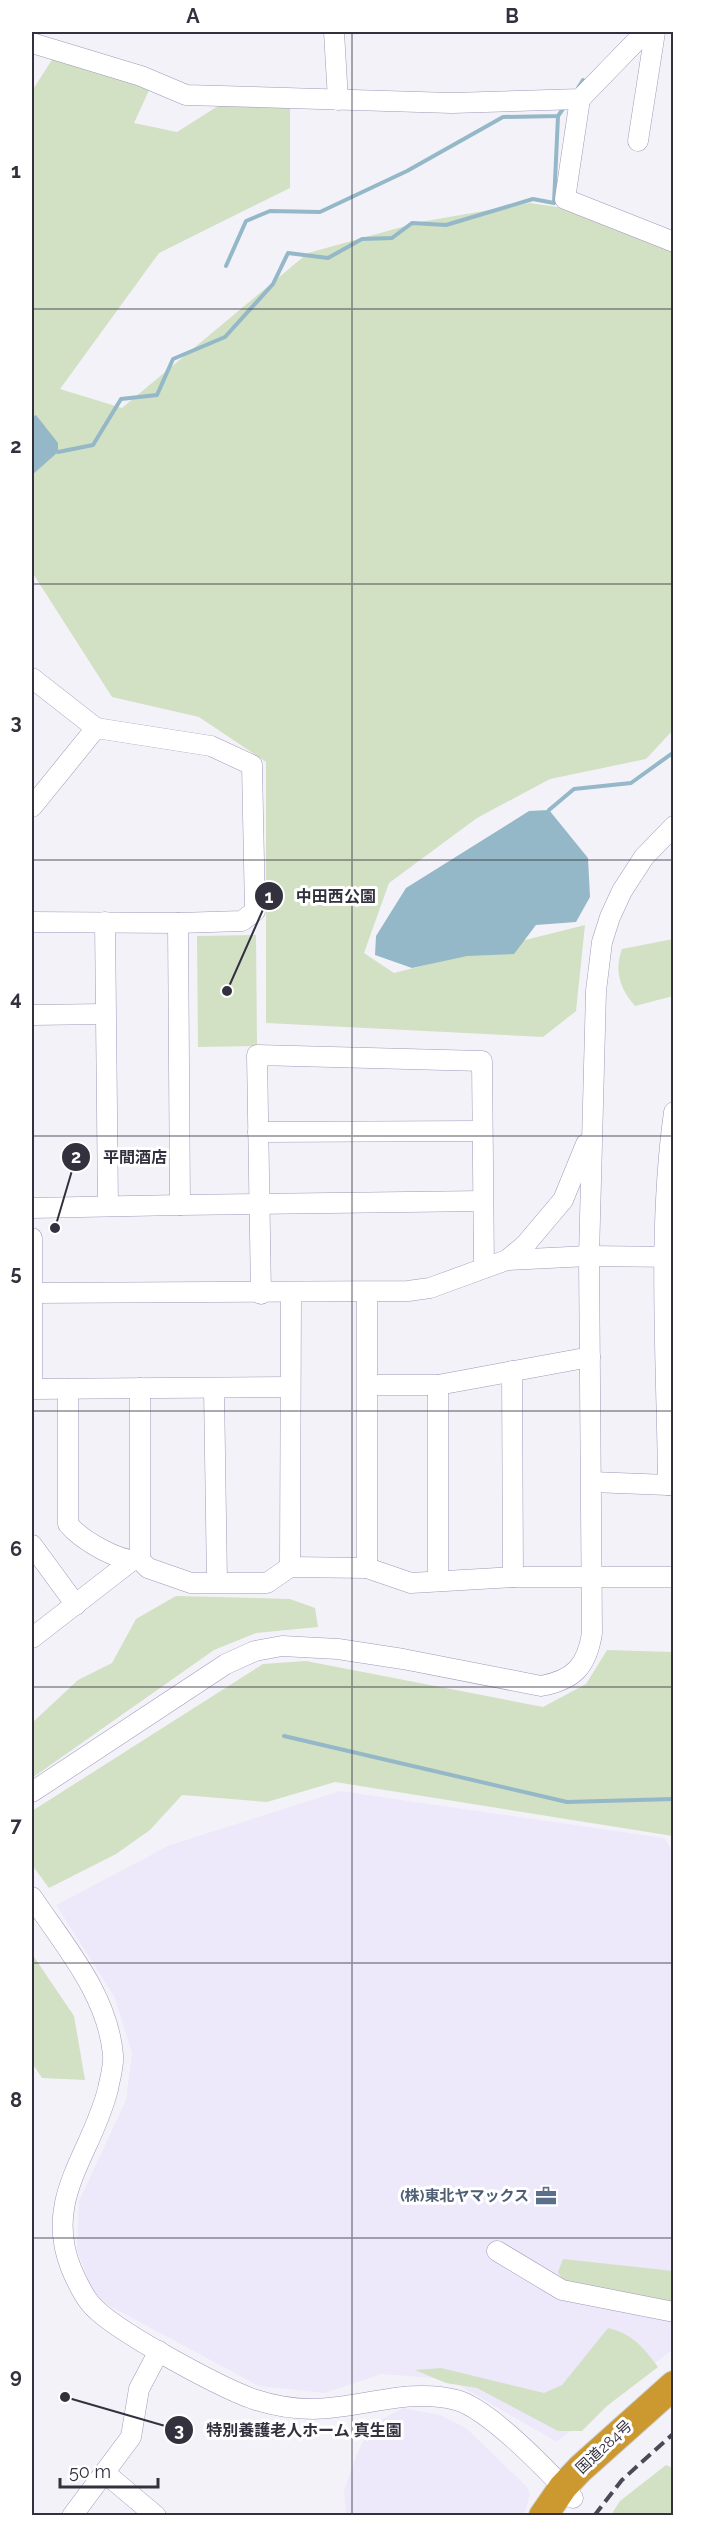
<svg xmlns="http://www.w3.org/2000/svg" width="705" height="2547" viewBox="0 0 705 2547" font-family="Raleway,'Noto Sans JP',sans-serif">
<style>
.built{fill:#ede9fa}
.green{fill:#d2e0c4}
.water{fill:#94b8c7}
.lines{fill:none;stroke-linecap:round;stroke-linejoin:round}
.stream{stroke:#94b8c7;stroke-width:4}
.minor-casing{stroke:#a098ba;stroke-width:21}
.highway-casing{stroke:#ceced1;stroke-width:30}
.minor{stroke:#fff;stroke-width:20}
.highway{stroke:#cb9930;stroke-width:28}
.rail{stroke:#4c4956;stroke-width:4;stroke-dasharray:12 6;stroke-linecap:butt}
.grid{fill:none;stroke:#34313f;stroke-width:1.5;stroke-opacity:0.55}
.labels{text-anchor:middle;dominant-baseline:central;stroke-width:6;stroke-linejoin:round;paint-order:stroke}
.service-label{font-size:15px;font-weight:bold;fill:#4e5e75;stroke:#fff;text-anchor:end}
.street-label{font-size:15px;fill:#34313f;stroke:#fff}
.leader{fill:none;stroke:#34313f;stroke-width:2}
.callout-dot{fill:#34313f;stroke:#fff;stroke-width:2}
.mark-label{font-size:18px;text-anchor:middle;font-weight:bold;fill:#fff}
.callout-label{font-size:16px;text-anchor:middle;font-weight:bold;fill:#34313f;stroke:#fff;stroke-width:6;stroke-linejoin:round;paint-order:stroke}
.neatline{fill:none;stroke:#34313f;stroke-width:2}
.grid-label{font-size:20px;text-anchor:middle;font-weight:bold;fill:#34313f}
</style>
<rect width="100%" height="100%" fill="#f4f2f9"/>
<g class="built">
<polygon points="340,1791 664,1838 674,1852 673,2349 557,2442 448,2379 381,2374 325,2393 259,2386 95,2298 77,2250 79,2201 126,2100 132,2053 114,1996 56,1905 170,1845"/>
<polygon points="403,2408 440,2415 466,2428 527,2487 530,2494 524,2515 346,2515 344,2490 357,2454 371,2425"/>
</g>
<g class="green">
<polygon points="57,52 151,86 134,123 177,132 218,106 290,104 290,188 159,253 60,389 122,408 308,253 420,222 530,203 578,210 673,244 673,730 646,759 550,779 477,818 389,883 364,953 394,973 585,925 576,1011 543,1037 266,1023 266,762 199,717 112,697 32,572 32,91"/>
<polygon points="256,935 257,1046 198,1047 197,936"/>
<path d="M 673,939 L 673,996 L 635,1006 C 620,989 614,971 622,949 Z"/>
<polygon points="176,1596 290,1599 315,1608 318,1627 256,1633 214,1650 32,1778 32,1723 78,1680 112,1663 136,1619"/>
<polygon points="607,1650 673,1652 673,1836 335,1782 267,1802 182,1795 150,1830 116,1854 49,1888 32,1865 32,1811 263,1664 306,1661 543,1707 586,1684"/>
<polygon points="32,1954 74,2016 85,2080 42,2078 32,2063"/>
<polygon points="563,2259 673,2271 673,2303 564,2283 558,2272"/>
<path d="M 608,2328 C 633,2334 643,2347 658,2367 L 607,2406 L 582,2431 L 558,2431 L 477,2388 L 446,2383 L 415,2370 L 441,2368 L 544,2393 L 562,2385 Z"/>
<polygon points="666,2465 673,2468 673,2515 611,2515 620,2501"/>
</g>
<g class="water">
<polygon points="36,415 58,443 58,452 32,475 32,417"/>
<polygon points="549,810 588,858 590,897 576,922 536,925 514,954 467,956 412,968 375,955 376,936 406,888 529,811"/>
</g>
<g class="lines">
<g class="stream">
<polyline points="578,88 583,80"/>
<polyline points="226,266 246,221 270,211 320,212 407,171 503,117 558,116 565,106"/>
<polyline points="58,452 93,445 121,399 157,395 173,359 225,337 273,284 288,253 328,258 362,239 392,238 412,223 446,225 533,199 554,203 558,116"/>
<polyline points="549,810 574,789 631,783 674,752"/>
<polyline points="284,1736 567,1802 674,1799"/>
</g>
<defs>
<g id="minor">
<polyline points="334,32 338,100"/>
<polyline points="32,43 141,76 186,95 452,103 580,99 645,32"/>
<polyline points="580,99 565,199 674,242"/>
<polyline points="638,141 655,32"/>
<polyline points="32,678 96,728 32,807"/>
<polyline points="96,728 211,746 252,765 255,911 242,921 178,923"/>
<polyline points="32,922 178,923 180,1205 482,1201"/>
<polyline points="105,922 108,1206"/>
<polyline points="32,1015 105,1014"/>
<path d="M 674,1112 C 657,1235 667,1361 668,1485 L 674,1485"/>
<polyline points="258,1132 481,1131"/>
<polyline points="32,1208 180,1205"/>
<polyline points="32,1238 32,1388"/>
<polyline points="507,1260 525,1245 563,1200 586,1144"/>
<polyline points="367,1292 367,1568"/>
<polyline points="32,1293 408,1291 430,1288 507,1260 589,1256 674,1257"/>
<polyline points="261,1294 257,1055 482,1061 484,1268"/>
<polyline points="512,1371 513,1577"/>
<polyline points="368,1385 438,1385 590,1357"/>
<polyline points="438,1385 438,1580"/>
<polyline points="140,1388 140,1560"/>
<polyline points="32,1389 290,1387"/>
<path d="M 68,1389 L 68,1524 C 81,1540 120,1563 140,1560 L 148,1568 L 191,1583 L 267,1583 L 290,1567 L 367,1568 L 411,1583 L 513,1577 L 674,1577"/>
<polyline points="214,1389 217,1582"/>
<polyline points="592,1482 668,1485"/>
<polyline points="32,1545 76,1605"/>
<polyline points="290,1567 291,1293"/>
<polyline points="32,1638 130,1562"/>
<path d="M 32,1792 L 226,1664 L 255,1651 L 282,1646 L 338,1649 L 403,1659 L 541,1686 C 574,1680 587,1666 592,1633 L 589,1256 L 596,991 L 602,942 L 610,917 L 622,891 L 644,857 L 674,826"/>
<path d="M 32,1897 C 64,1945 108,1995 113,2055 C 114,2066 110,2078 108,2089 C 92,2154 43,2198 71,2268 C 76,2280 82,2293 90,2303 C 110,2329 220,2387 253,2399 C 271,2405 293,2409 312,2409 C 360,2409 408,2387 456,2400 C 488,2408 549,2472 573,2498"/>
<polyline points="497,2251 562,2290 674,2312"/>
<polyline points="105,2473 156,2516"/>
<polyline points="72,2516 131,2437 139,2389 159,2351"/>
</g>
<polyline id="highway" points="543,2516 563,2487 580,2469 674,2385"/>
</defs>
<use href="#minor" class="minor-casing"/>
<use href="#highway" class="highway-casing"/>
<use href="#minor" class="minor"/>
<use href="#highway" class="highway"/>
<polyline class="rail" points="594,2516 622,2480 674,2433"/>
</g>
<path class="grid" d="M 352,32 L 352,2516M 32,309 L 674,309M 32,584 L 674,584M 32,860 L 674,860M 32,1136 L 674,1136M 32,1411 L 674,1411M 32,1687 L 674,1687M 32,1963 L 674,1963M 32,2238 L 674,2238"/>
<defs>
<symbol id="office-bare" viewBox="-9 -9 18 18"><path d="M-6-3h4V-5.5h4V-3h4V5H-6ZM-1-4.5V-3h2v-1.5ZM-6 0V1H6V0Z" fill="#5c6f8a" stroke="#fff" stroke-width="2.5" paint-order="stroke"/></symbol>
</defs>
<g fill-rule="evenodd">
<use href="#office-bare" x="531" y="2181" width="30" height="30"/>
</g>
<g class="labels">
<g class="service-label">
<text x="529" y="2196">(株)東北ヤマックス</text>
</g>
<g class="street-label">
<text transform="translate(604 2447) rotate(-43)">国道284号</text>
</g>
</g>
<path class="leader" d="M227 991L269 896M55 1228L76 1157M65 2397L179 2430"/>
<g class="callout-dot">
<circle cx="227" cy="991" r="6"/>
<circle cx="55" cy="1228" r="6"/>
<circle cx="65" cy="2397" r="6"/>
<circle cx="269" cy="896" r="15"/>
<circle cx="76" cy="1157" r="15"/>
<circle cx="179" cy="2430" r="15"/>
</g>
<g class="mark-label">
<text x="269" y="903">1</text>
<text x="76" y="1163">2</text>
<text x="179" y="2436">3</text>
</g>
<g class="callout-label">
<text x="336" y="902">中田西公園</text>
<text x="135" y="1163">平間酒店</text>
<text x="304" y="2436">特別養護老人ホーム 真生園</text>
</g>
<rect width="705" height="2547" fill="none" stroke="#ffffff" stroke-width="66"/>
<path d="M60 2478v9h98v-9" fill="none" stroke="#34313f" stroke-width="3"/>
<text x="69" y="2478" font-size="18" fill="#34313f" stroke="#ffffff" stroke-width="4.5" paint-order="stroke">50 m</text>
<rect x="33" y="33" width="639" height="2481" class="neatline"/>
<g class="grid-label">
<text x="193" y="23">A</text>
<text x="512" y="23">B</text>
<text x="16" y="178">1</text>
<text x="16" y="453">2</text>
<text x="16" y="729">3</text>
<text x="16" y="1005">4</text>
<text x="16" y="1280">5</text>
<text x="16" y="1556">6</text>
<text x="16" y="1832">7</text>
<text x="16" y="2107">8</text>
<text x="16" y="2383">9</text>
</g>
</svg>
